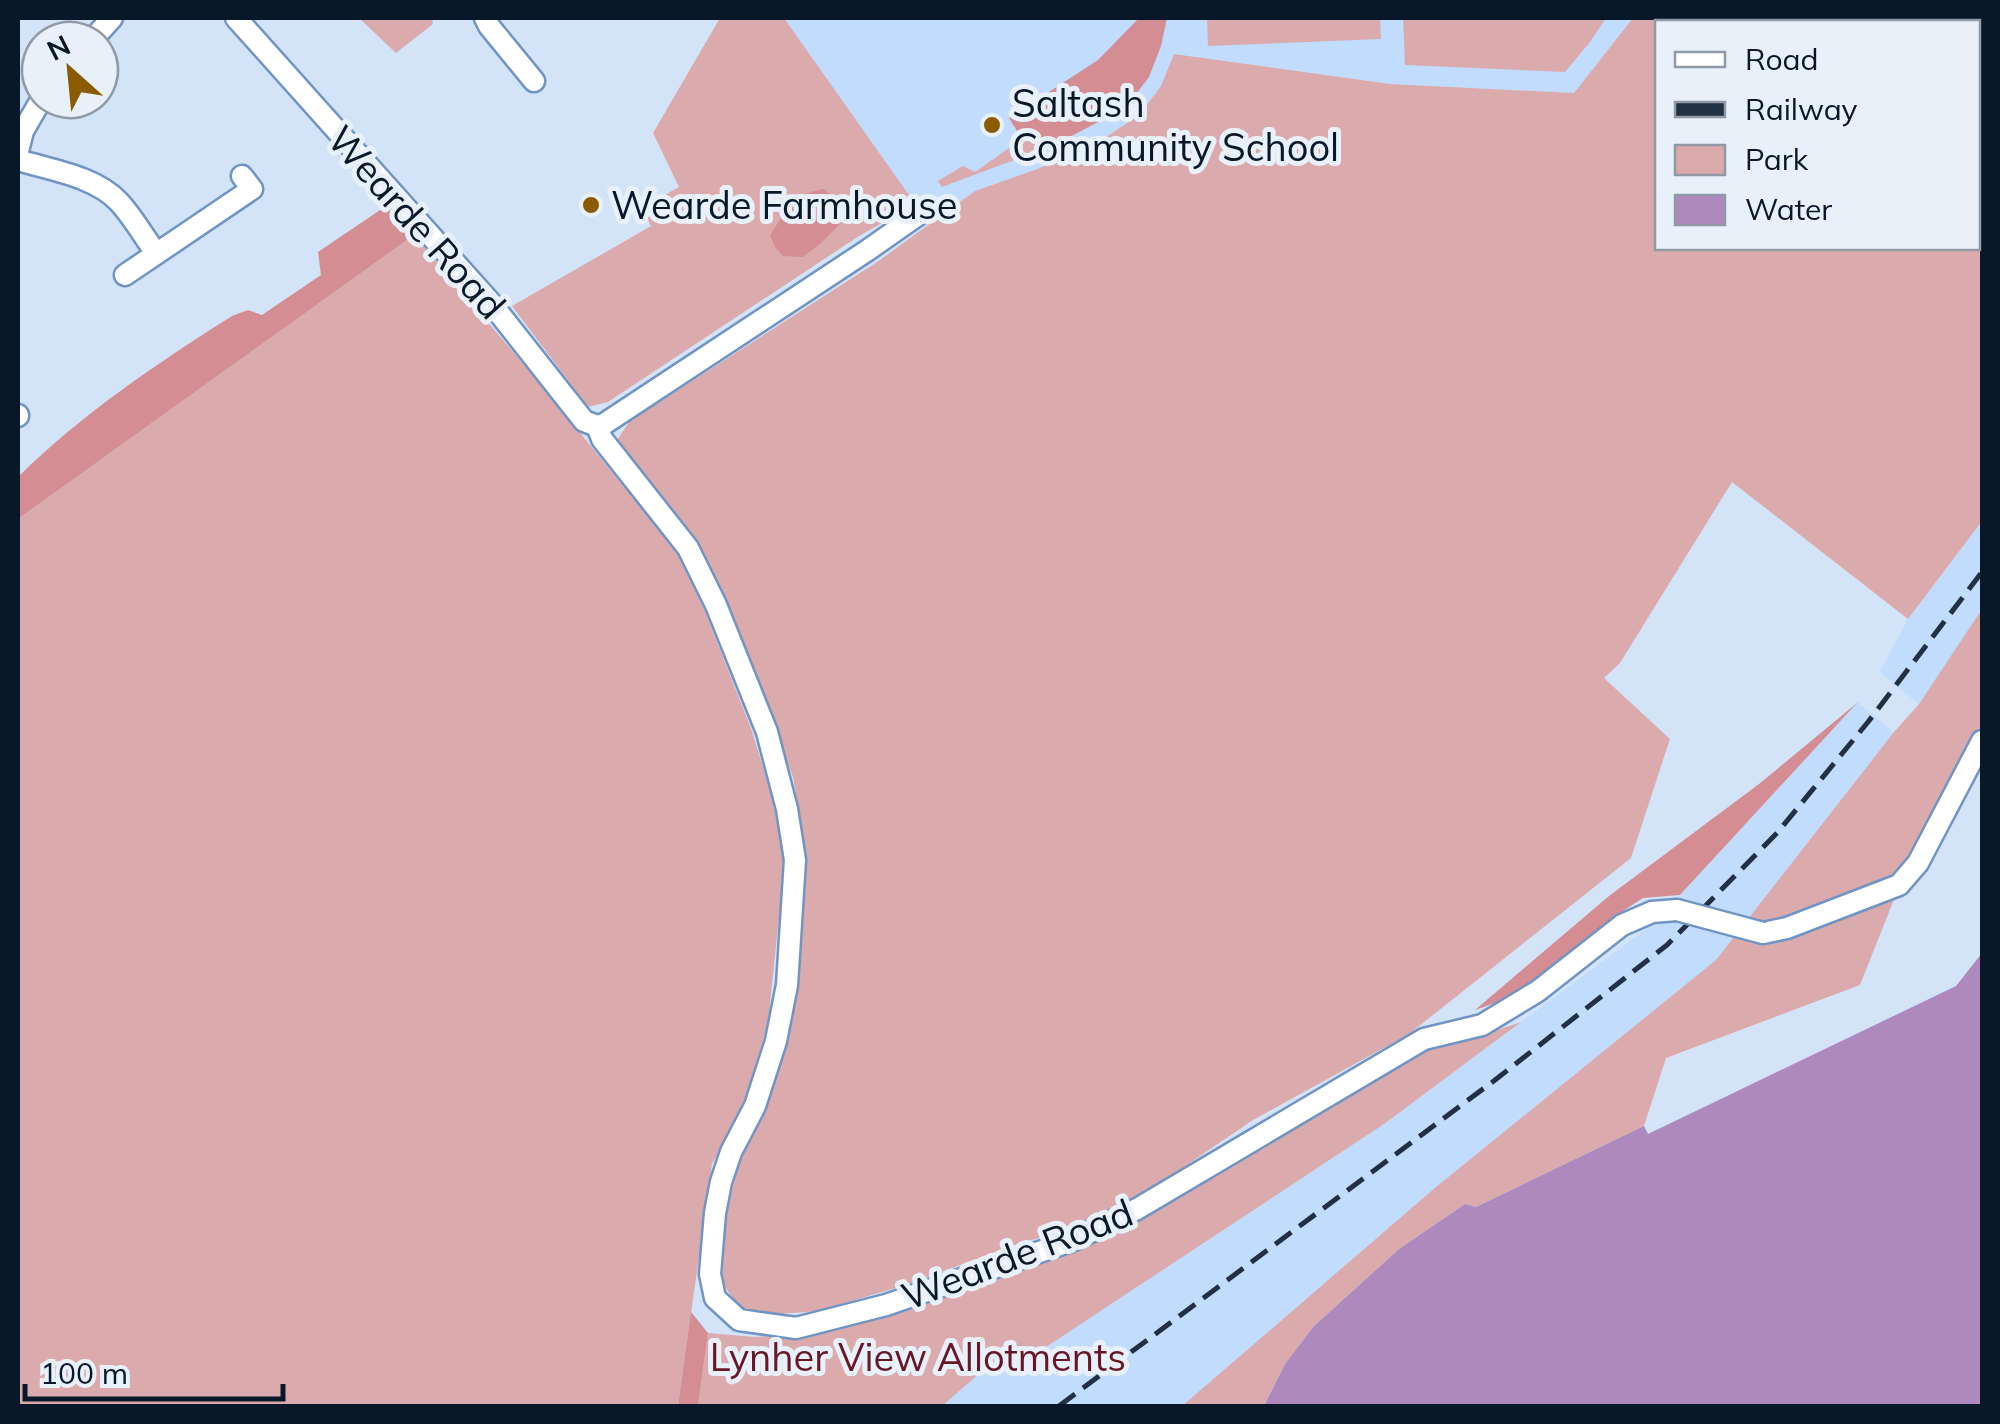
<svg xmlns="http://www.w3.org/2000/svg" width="2000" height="1424" viewBox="0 0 2000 1424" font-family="Mulish,sans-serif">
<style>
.built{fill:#c1dcfd}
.green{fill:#dbaaad;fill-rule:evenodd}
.forest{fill:#d38d93}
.water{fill:#ad89be}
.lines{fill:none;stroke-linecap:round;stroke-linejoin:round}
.minor-casing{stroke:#7095c4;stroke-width:25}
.minor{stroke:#fff;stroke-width:20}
.rail{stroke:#213042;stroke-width:5;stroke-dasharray:20 10;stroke-linecap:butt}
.minor-bridge-casing{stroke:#7095c4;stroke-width:25;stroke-linecap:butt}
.minor-bridge{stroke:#fff;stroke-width:20}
.poi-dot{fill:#8a5b00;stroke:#e8f0fa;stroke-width:4}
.labels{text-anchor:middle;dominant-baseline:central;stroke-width:10;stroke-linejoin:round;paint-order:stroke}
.poi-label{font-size:38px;fill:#091829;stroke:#e8f0fa;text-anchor:start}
.street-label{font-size:38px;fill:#091829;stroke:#e8f0fa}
.park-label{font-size:38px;fill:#691627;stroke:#e8f0fa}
</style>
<rect width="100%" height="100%" fill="#d4e4f8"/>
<g class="built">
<polygon points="784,18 1633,18 1574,93 1390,84 1175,54 1161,86 1139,115 1109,135 1040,168 975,191 931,223 925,210 909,195"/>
<polygon points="1982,521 1982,609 1919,704 1880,672 1908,619"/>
<polygon points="1857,702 1894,732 1716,960 1436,1187 1182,1406 942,1406 1003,1353 1040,1351 1384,1124 1658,920"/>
</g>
<g class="green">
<polygon points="359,18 432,18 433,24 396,53"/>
<polygon points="720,18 784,18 909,195 909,208 859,236 608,402 588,407 512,306 651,226 642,208 679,187 653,133"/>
<polygon points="1207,18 1380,18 1381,39 1208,46"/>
<polygon points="1403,18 1606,18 1590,42 1565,72 1405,65"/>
<path d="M 1633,18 L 1982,18 L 1982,521 L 1908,619 L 1732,482 L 1620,663 L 1604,678 L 1670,739 L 1631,858 L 1409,1034 L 1253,1120 L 1147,1192 L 1088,1224 L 1011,1246 L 912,1283 L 818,1311 L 767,1315 L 740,1309 L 722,1282 L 727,1210 L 743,1148 L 780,1064 L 795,1001 L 805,855 L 801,821 L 793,777 L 754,669 L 702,558 L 617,440 L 630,421 L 877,262 L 975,191 L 1040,168 L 1109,135 L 1139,115 L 1161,86 L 1174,54 L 1390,84 L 1574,93 ZM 1658,22 L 1978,22 L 1978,248 L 1658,248 Z"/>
<polygon points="1022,139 1039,144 1054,145 942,187 938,181 963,166 975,172"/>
<polygon points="414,235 537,380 686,563 752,731 770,790 785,860 768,1023 743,1108 712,1164 678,1406 18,1406 18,519"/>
<polygon points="1982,609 1982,740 1901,882 1860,985 1666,1058 1644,1126 1476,1207 1465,1204 1399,1249 1314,1326 1285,1364 1264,1406 1182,1406 1436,1187 1716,960 1894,732 1919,704"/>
<polygon points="1521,1022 1384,1124 1040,1351 1003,1353 942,1406 698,1406 708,1333 755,1337 832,1331 919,1305 1048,1259 1420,1049 1486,1034"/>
</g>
<g class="forest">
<polygon points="1139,18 1167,18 1161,46 1149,77 1130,102 1106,118 1054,145 1039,144 1022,139 1009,118 1098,60"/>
<path d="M 824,189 L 847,211 L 847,217 L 821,243 L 803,257 L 783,256 L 775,247 L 770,235 C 785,213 796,192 824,189 Z"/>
<path d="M 389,204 L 414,235 L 18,519 L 18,477 C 82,414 156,364 232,316 L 248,310 L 262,315 L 321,275 L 318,252 Z"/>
<polygon points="1857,703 1680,895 1643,898 1612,918 1515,996 1475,1010 1609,896 1759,784"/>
<polygon points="691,1312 708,1333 698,1406 678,1406"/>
</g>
<polygon class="water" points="1982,953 1982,1406 1264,1406 1285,1364 1314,1326 1399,1249 1465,1204 1476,1207 1644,1126 1648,1134 1956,986"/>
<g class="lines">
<defs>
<g id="minor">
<polyline points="236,18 491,303 584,421 597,426 602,439 688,548 716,605 767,732 787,809 795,860 787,985 776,1041 755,1106 731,1152 721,1182 715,1213 710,1274 715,1298 739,1320 796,1328 886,1305 1074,1240 1137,1209 1424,1039 1482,1025 1538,991 1622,925 1652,912 1677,910"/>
<polyline points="485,18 489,26 534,81"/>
<polyline points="92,40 112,18"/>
<polyline points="18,151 23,131 41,100"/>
<path d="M 18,160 C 50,170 95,176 119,202 C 133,217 144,237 156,253"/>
<polyline points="125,275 252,189 242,176"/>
<polyline points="18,415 18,416"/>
<polyline points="597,426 604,424 868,250 925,210"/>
<polyline points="1763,933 1787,928 1899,885 1918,863 1982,741"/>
</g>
</defs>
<use href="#minor" class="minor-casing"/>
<use href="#minor" class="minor"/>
<polyline class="rail" points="1059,1406 1495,1080 1667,945 1777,833 1868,722 1982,572"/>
<defs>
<polyline id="minor-bridge" points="1677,910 1763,933"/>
</defs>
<use href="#minor-bridge" class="minor-bridge-casing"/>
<use href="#minor-bridge" class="minor-bridge"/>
</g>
<g class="poi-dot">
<circle cx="992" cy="125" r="10"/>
<circle cx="591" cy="205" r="10"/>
</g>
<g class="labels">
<g class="poi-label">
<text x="1012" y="103">Saltash<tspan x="1012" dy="44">Community School</tspan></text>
<text x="611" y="205">Wearde Farmhouse</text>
</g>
<g class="street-label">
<text transform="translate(417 222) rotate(48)">Wearde Road</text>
<text transform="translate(1017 1254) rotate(-21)">Wearde Road</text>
</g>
<g class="park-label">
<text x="918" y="1357">Lynher View Allotments</text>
</g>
</g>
<rect width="2000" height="1424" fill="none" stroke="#091829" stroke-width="40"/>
<rect x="1655" y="20" width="325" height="230" fill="#e8f0fa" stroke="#8f9aa6" stroke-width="2.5"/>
<rect x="1675" y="52" width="50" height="15" fill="#ffffff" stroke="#8f9aa6" stroke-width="2.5"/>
<text x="1745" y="70" font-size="30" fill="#091829">Road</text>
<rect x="1675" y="102" width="50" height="15" fill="#213042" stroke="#8f9aa6" stroke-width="2.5"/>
<text x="1745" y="120" font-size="30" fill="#091829">Railway</text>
<rect x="1675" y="145" width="50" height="30" fill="#dbaaad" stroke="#8f9aa6" stroke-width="2.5"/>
<text x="1745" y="170" font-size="30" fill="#091829">Park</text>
<rect x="1675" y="195" width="50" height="30" fill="#ad89be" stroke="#8f9aa6" stroke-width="2.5"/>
<text x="1745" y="220" font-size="30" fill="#091829">Water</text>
<g transform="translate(70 70) rotate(333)"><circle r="48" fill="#e8f0fa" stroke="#8f9aa6" stroke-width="2.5"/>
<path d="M0-8L18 38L0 25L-18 38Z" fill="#8a5b00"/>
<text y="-15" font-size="28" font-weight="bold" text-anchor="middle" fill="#091829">N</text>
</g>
<path d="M25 1384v15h258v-15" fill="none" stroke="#091829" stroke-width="5"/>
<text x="40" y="1384" font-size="30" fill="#091829" stroke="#e8f0fa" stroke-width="8" paint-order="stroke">100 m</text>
</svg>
